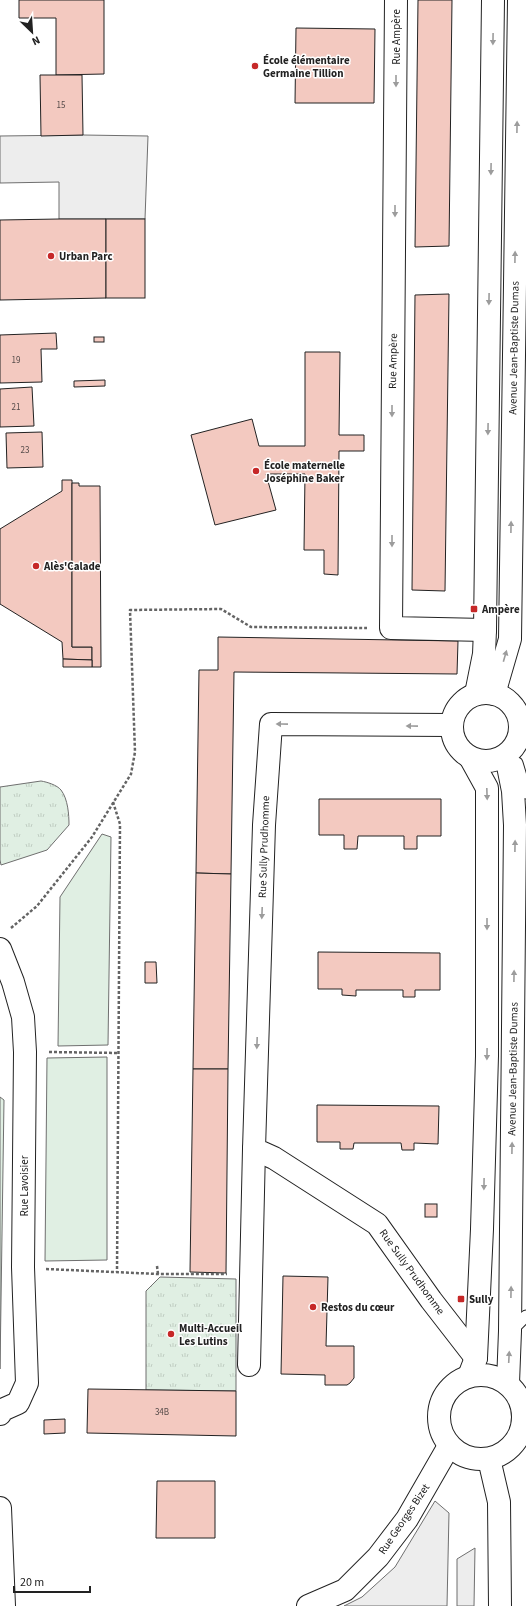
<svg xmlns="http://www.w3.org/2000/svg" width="526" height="1606" viewBox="0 0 526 1606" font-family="'Source Sans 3',sans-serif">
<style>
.grass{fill:url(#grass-tufts);stroke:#6f6f6f}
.garden{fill:#e0efe3;stroke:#6f6f6f}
.parking{fill:#ededed;stroke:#6f6f6f}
.building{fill:#f3c9c0;stroke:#222}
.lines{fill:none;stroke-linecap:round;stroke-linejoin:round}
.lane-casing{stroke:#222;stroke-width:13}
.street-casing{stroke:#222;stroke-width:24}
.secondary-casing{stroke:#222;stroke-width:24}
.path{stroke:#646464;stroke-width:2.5;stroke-dasharray:3 2;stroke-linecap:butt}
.lane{stroke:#fff;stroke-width:11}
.street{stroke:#fff;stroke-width:22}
.secondary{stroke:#fff;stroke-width:22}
.oneway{fill:#9c9c9c}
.poi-dot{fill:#c62828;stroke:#fff;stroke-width:1.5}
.labels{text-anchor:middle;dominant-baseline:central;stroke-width:3;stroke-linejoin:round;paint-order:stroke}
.number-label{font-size:9px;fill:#564c4a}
.street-label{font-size:11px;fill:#222;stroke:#fff}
.poi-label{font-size:11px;font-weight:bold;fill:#222;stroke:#fff;text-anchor:start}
</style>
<defs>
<pattern id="grass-tufts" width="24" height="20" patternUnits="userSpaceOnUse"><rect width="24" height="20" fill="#e0efe3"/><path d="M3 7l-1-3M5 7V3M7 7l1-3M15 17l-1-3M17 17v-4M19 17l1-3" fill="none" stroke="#c0cdc2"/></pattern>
</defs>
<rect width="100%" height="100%" fill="#fff"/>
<g class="grass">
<path d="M 41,781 C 47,782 57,785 61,790 C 68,799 69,815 69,825 L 47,850 L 1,865 L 0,860 L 0,787 Z"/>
<polygon points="160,1277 236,1279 236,1391 146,1390 146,1291"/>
</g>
<g class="garden">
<polygon points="102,834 111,837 108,1045 58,1046 60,897"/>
<polygon points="107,1057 107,1260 45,1261 47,1058"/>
<polygon points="0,1097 4,1100 0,1369"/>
</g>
<g class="parking">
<polygon points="83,135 148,136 145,219 59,219 59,182 0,183 0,136"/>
<polygon points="435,1501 449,1513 447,1606 344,1606 362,1597 395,1567"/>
<polygon points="475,1548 474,1606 457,1606 457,1559"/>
</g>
<g class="building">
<polygon points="19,0 104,0 104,74 56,75 56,18 19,18"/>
<polygon points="418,0 452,0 449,246 415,247"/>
<polygon points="296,28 375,29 374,103 295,103"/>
<polygon points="40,75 82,75 83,135 41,136"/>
<polygon points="59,219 106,219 106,298 0,300 0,220"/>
<rect x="106" y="219" width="39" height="79"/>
<polygon points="449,294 445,591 412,590 415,295"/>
<polygon points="56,333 57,349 41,349 42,382 0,383 0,335"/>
<rect x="94" y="337" width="10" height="5"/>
<polygon points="305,352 340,352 339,435 364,435 364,451 339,451 338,575 324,574 324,550 304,550 305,474 266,474 276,510 215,525 191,435 252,419 259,446 305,446"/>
<polygon points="105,380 105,386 74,387 74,381"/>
<polygon points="32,387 34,426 0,427 0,389"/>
<polygon points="42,432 43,467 7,468 6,433"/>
<polygon points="62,480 72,480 72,647 92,647 92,660 63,659 62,642 0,604 0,529 62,491"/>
<polygon points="72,483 79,483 79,486 100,486 101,667 92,667 92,647 72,647"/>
<polygon points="218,637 458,641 457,674 234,672 231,874 196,873 199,670 218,670"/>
<polygon points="63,659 92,660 92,667 63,667"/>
<polygon points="319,799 441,799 441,836 417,836 417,849 404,849 404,836 358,836 357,849 344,849 344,835 319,835"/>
<polygon points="196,873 231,874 228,1069 193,1069"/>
<polygon points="318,952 440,953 440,990 415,990 415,997 403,997 403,990 356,990 356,996 342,995 342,989 318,989"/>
<polygon points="145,962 156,962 157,983 145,983"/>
<polygon points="193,1069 228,1069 226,1273 190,1272"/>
<polygon points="317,1105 439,1106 438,1144 414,1143 414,1150 402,1150 401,1143 354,1143 353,1149 340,1149 340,1142 317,1142"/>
<rect x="425" y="1204" width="12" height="13"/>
<polygon points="283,1276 328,1277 326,1346 354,1346 354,1378 350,1383 347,1385 325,1385 325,1375 281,1374"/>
<polygon points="88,1389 236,1391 236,1436 87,1433"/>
<polygon points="65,1419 65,1433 44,1434 44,1420"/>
<polygon points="157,1481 215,1481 215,1538 156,1538"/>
</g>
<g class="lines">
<defs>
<g id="lane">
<polyline points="517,763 526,793"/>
<polyline points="511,1331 526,1316"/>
</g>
<g id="street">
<polyline points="396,0 391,628 485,630"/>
<polyline points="451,725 271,724 264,825 254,1149 274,1158 377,1224 431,1300 476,1358"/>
<polyline points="0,949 13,982 23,1017 25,1052 23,1267 27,1383 18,1403 0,1411 0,1414"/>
<polyline points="249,1365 254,1149"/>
<polyline points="489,1459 499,1502 500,1606"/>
<polyline points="0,1508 4,1606"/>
</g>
<g id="secondary">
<circle cx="486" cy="727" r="34"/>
<polyline points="476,694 484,654 485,630 493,0"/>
<polyline points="494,694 510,639 519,0"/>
<polyline points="506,756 513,791 515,825 510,1331 508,1383"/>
<circle cx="481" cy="1417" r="42"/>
<polyline points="469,1376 476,1358 482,1229 487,1056 487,788 471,759"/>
<polyline points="308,1606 345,1590 378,1557 407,1519 449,1446"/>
</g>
</defs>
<use href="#lane" class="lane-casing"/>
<use href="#street" class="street-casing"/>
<use href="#secondary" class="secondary-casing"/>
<g class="path">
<polyline points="113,802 120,824 117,1272"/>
<polyline points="11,928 37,906 92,837 131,774 135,752 130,610 221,609 251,627 367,628"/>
<polyline points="49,1052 118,1053"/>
<polyline points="157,1266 158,1274"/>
<polyline points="46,1269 158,1274 227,1274"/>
</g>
<use href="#lane" class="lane"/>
<use href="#street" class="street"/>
<use href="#secondary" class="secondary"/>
</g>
<defs><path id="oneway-solid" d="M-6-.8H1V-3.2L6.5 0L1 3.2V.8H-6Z"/></defs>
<g class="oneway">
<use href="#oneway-solid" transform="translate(493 39) rotate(91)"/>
<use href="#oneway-solid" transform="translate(396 81) rotate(90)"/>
<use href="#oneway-solid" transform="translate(517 127) rotate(-89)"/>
<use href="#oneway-solid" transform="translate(491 169) rotate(91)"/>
<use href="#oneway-solid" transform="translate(395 211) rotate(90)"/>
<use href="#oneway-solid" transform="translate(515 257) rotate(-89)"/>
<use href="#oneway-solid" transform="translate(489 299) rotate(91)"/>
<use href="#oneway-solid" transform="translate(392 411) rotate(90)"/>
<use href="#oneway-solid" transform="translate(488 429) rotate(91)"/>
<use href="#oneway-solid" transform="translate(511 527) rotate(-89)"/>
<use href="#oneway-solid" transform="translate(392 541) rotate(90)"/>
<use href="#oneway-solid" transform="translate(505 656) rotate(-74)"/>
<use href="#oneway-solid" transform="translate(282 724) rotate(-179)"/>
<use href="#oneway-solid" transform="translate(412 726) rotate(-179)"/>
<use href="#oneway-solid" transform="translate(487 794) rotate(88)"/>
<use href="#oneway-solid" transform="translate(515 846) rotate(-89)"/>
<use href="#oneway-solid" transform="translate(262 913) rotate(92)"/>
<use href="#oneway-solid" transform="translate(487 924) rotate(90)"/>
<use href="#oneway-solid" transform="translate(514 976) rotate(-89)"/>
<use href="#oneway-solid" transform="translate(257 1043) rotate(92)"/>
<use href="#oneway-solid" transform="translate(487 1054) rotate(91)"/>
<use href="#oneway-solid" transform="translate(512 1148) rotate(-89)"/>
<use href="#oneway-solid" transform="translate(484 1184) rotate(91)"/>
<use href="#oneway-solid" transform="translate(511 1292) rotate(-89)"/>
<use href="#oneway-solid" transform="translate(509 1357) rotate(-87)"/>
</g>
<g class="poi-dot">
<circle cx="255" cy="66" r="4"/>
<circle cx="51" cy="256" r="4"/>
<circle cx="256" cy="471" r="4"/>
<circle cx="36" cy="566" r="4"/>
<rect x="470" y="605" width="8" height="8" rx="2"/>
<rect x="457" y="1295" width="8" height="8" rx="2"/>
<circle cx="313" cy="1307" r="4"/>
<circle cx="171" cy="1334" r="4"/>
</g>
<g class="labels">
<g class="number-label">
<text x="61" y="105">15</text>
<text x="16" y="360">19</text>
<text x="16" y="407">21</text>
<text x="25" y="450">23</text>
<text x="162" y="1412">34B</text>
</g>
<g class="street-label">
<text transform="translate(396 37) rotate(-90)">Rue Ampère</text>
<text transform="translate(514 348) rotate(-89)">Avenue Jean-Baptiste Dumas</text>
<text transform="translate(393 361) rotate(-89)">Rue Ampère</text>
<text transform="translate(264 847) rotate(-88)">Rue Sully Prudhomme</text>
<text transform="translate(513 1069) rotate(-89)">Avenue Jean-Baptiste Dumas</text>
<text transform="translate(24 1186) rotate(-90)">Rue Lavoisier</text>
<text transform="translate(412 1272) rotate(54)">Rue Sully Prudhomme</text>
<text transform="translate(404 1519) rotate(-56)">Rue Georges Bizet</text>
</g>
<g class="poi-label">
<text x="263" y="60">École élémentaire<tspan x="263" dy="13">Germaine Tillion</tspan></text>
<text x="59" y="256">Urban Parc</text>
<text x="264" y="465">École maternelle<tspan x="264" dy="13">Joséphine Baker</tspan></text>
<text x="44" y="566">Alès'Calade</text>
<text x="482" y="609">Ampère</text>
<text x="469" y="1299">Sully</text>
<text x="321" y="1307">Restos du cœur</text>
<text x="179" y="1328">Multi-Accueil<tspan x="179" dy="13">Les Lutins</tspan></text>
</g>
</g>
<g transform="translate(32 32) rotate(155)" stroke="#ffffff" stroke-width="3" paint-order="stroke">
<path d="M0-3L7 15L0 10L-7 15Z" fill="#222222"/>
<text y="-6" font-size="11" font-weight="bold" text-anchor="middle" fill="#222222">N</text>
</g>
<path d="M14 1586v6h76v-6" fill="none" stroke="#222222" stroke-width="2"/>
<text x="20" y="1586" font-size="12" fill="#222222" stroke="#ffffff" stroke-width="3" paint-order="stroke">20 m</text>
</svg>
